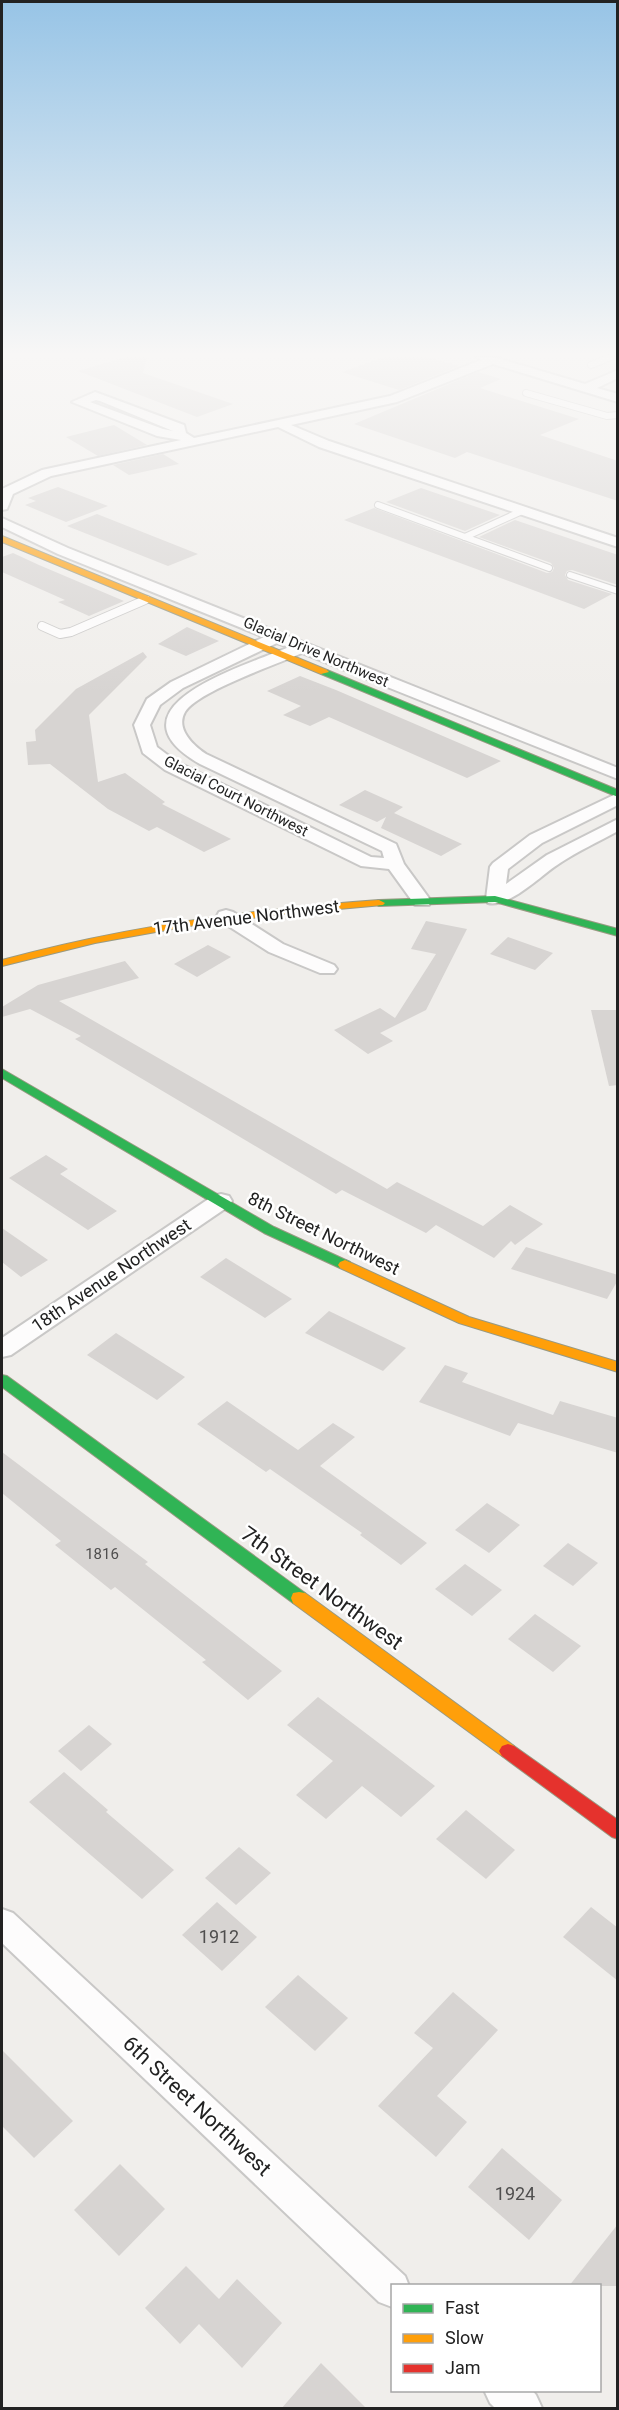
<svg xmlns="http://www.w3.org/2000/svg" width="619" height="2410" viewBox="0 0 619 2410" font-family="Roboto,sans-serif">
<style>
.building{fill:#d7d4d2}
.lines{fill:none;stroke-linecap:round;stroke-linejoin:round}
.lane-far1-casing{stroke:#c9c8c7;stroke-width:8}
.lane-casing{stroke:#c9c8c7;stroke-width:10}
.street-casing{stroke:#c9c8c7;stroke-width:4}
.fast-casing{stroke:#999a82;stroke-width:2}
.slow-casing{stroke:#999a82;stroke-width:2}
.jam-casing{stroke:#999a82;stroke-width:2}
.lane-far1{stroke:#fdfcfc;stroke-width:6}
.lane{stroke:#fdfcfc;stroke-width:8}
.street{fill:#fdfcfc;fill-rule:evenodd}
.fast{fill:#30b455;fill-rule:evenodd}
.slow{fill:#ff9f0a;fill-rule:evenodd}
.jam{fill:#e5322d;fill-rule:evenodd}
.labels{text-anchor:middle;dominant-baseline:central;stroke-width:5;stroke-linejoin:round;paint-order:stroke}
.far-street-label{font-size:15px;fill:#222;stroke:#fff}
.number-label{font-size:15px;fill:#4f4e4e}
.street-label{font-size:18px;fill:#222;stroke:#fff}
.near-number-label{font-size:18px;fill:#4f4e4e}
.near-street-label{font-size:21px;fill:#222;stroke:#fff}
</style>
<rect width="100%" height="100%" fill="#f0eeeb"/>
<g class="building">
<polygon points="126,357 147,357 143,373 233,404 197,417 78,371"/>
<polygon points="384,357 428,357 459,366 399,390 342,372"/>
<polygon points="478,372 501,379 480,388 579,419 540,435 618,461 618,501 467,452 455,458 354,424"/>
<polygon points="114,425 147,445 98,456 66,437"/>
<polygon points="163,454 179,464 129,475 113,465"/>
<polygon points="58,487 108,506 66,522 25,505 36,501 28,498"/>
<polygon points="421,488 500,515 465,531 386,502"/>
<polygon points="374,508 547,573 552,572 554,568 551,563 479,537 515,520 618,555 618,585 572,570 567,571 565,575 568,580 612,594 584,609 344,520"/>
<polygon points="97,514 198,554 168,566 67,526"/>
<polygon points="13,553 39,565 124,601 89,616 58,602 65,600 2,572 2,557"/>
<polygon points="187,627 219,641 186,656 158,644"/>
<polygon points="143,652 147,657 89,715 98,782 125,773 165,802 162,804 231,839 204,852 157,827 149,831 108,809 50,764 28,765 26,742 36,741 35,730 76,689"/>
<polygon points="300,676 336,690 501,761 467,778 329,717 310,726 283,715 301,706 267,691"/>
<polygon points="365,790 403,807 394,813 462,844 441,856 381,828 386,817 377,822 339,805"/>
<polygon points="426,921 467,929 426,1010 380,1033 393,1041 368,1054 334,1030 380,1008 395,1018 436,954 411,949"/>
<polygon points="508,937 553,953 535,970 490,954"/>
<polygon points="208,945 231,957 197,977 174,964"/>
<polygon points="125,961 139,978 59,1001 387,1189 397,1182 483,1226 510,1205 543,1224 515,1245 511,1241 494,1258 436,1225 426,1233 342,1190 336,1194 75,1039 81,1036 30,1009 2,1017 2,1007 38,985"/>
<polygon points="591,1010 618,1010 618,1085 609,1086"/>
<polygon points="46,1155 68,1169 60,1174 117,1211 88,1230 9,1178"/>
<polygon points="2,1228 48,1260 21,1277 2,1262"/>
<polygon points="526,1247 618,1275 618,1280 607,1299 511,1269"/>
<polygon points="226,1258 292,1299 265,1318 200,1277"/>
<polygon points="329,1311 406,1348 383,1371 305,1333"/>
<polygon points="116,1333 185,1377 157,1400 87,1355"/>
<polygon points="445,1365 468,1373 462,1382 553,1415 560,1401 618,1418 618,1453 518,1423 510,1436 419,1402"/>
<polygon points="227,1401 298,1450 333,1423 355,1437 320,1466 427,1543 401,1565 360,1535 362,1533 270,1469 266,1472 197,1424"/>
<polygon points="2,1452 148,1562 145,1564 282,1671 248,1700 202,1662 206,1660 115,1587 111,1590 55,1545 61,1541 2,1493"/>
<polygon points="487,1503 520,1525 489,1553 455,1530"/>
<polygon points="568,1543 598,1563 573,1586 543,1566"/>
<polygon points="465,1564 502,1590 472,1616 435,1589"/>
<polygon points="535,1614 581,1646 553,1672 508,1639"/>
<polygon points="318,1697 388,1750 435,1786 401,1817 362,1786 326,1819 296,1795 333,1761 287,1725"/>
<polygon points="89,1725 112,1744 81,1771 58,1751"/>
<polygon points="64,1772 108,1810 106,1812 174,1870 142,1899 29,1802"/>
<polygon points="466,1810 515,1850 486,1879 436,1839"/>
<polygon points="239,1847 271,1873 236,1905 205,1878"/>
<polygon points="217,1902 257,1937 222,1971 182,1935"/>
<polygon points="591,1907 618,1928 618,1981 563,1937"/>
<polygon points="298,1975 348,2018 315,2051 265,2007"/>
<polygon points="453,1992 498,2030 437,2096 467,2122 436,2157 378,2106 433,2048 414,2033"/>
<polygon points="2,2050 73,2121 34,2158 2,2126"/>
<polygon points="502,2148 562,2200 529,2240 468,2187"/>
<polygon points="120,2164 165,2209 119,2256 74,2210"/>
<polygon points="618,2224 618,2286 569,2286"/>
<polygon points="186,2266 219,2299 237,2279 282,2323 242,2368 199,2324 180,2344 145,2308"/>
<polygon points="321,2363 367,2409 281,2409"/>
</g>
<g class="lines">
<defs>
<g id="lane-far1">
<polyline points="591,365 611,357"/>
<polyline points="526,393 607,416 618,415"/>
<polyline points="378,505 549,568"/>
<polyline points="465,537 522,511"/>
<polyline points="570,575 618,591"/>
<polyline points="142,601 147,599"/>
</g>
<polyline id="lane" points="42,626 60,634 71,632 145,600"/>
<g id="street">
<path d="M 476,357 L 497,358 L 585,384 L 618,370 L 618,378 L 597,388 L 618,394 L 618,402 L 493,364 L 397,402 L 291,425 L 329,441 L 618,538 L 618,547 L 319,447 L 278,427 L 51,476 L 13,494 L 7,509 L 2,510 L 2,489 L 42,470 L 181,440 L 157,436 L 72,402 L 95,392 L 184,425 L 186,433 L 194,438 L 390,396 L 481,360 ZM 96,400 L 100,401 L 173,431 L 163,429 L 90,402 Z"/>
<path d="M 2,518 L 68,548 L 618,768 L 618,779 L 302,653 C 278,664 198,691 185,712 C 175,729 194,746 206,754 L 396,844 L 404,864 L 431,901 L 429,905 L 415,905 L 389,869 L 361,866 L 165,770 L 143,753 L 134,725 L 147,699 L 171,682 L 264,637 L 58,554 L 2,527 ZM 277,643 L 289,647 C 246,666 101,707 200,764 L 382,851 L 384,858 L 371,857 L 177,762 L 157,747 L 150,725 L 160,705 L 183,688 Z"/>
<path d="M 618,793 L 618,805 L 542,843 L 508,869 L 506,884 L 547,855 L 618,819 L 618,831 C 598,842 578,851 560,863 C 542,874 510,908 488,903 L 486,899 L 490,867 L 493,863 L 530,835 Z"/>
<polygon points="226,910 233,912 283,944 334,965 337,969 334,973 320,973 269,952 219,920 217,916 219,912"/>
<polygon points="221,1194 229,1196 232,1201 229,1206 11,1355 2,1357 2,1338 213,1196"/>
<polygon points="2,1909 13,1913 405,2276 409,2286 392,2286 392,2307 379,2302 2,1943"/>
<polygon points="484,2390 532,2390 536,2395 542,2408 495,2408 490,2403"/>
</g>
<g id="fast">
<polygon points="321,670 327,670 618,790 618,797 321,674"/>
<polygon points="495,896 618,929 618,936 495,902 379,906 373,903 379,900"/>
<polygon points="2,1069 274,1227 350,1262 352,1265 350,1268 340,1268 264,1233 2,1078"/>
<polygon points="2,1375 7,1376 305,1593 307,1598 305,1603 299,1604 293,1603 2,1387"/>
</g>
<g id="slow">
<polygon points="2,536 327,670 329,672 321,674 2,542"/>
<path d="M 379,900 L 385,903 L 383,905 L 283,914 L 189,926 L 95,943 L 2,966 L 2,960 C 126,926 251,909 379,900 Z"/>
<polygon points="345,1260 469,1317 618,1362 618,1372 459,1323 340,1268 338,1265 340,1262"/>
<polygon points="299,1592 305,1593 514,1746 517,1751 514,1756 508,1758 502,1756 293,1603 291,1598 293,1593"/>
</g>
<polygon id="jam" points="508,1744 514,1746 618,1820 618,1839 612,1837 502,1756 499,1751 502,1746"/>
</defs>
<use href="#lane-far1" class="lane-far1-casing"/>
<use href="#lane" class="lane-casing"/>
<use href="#street" class="street-casing"/>
<use href="#fast" class="fast-casing"/>
<use href="#slow" class="slow-casing"/>
<use href="#jam" class="jam-casing"/>
<use href="#lane-far1" class="lane-far1"/>
<use href="#lane" class="lane"/>
<use href="#street" class="street"/>
<use href="#fast" class="fast"/>
<use href="#slow" class="slow"/>
<use href="#jam" class="jam"/>
</g>
<linearGradient id="sky" x2="0" y2="1"><stop stop-color="#97c4e6"/><stop offset="0.51" stop-color="#f8f7f6"/><stop offset="1" stop-color="#f8f7f6" stop-opacity="0"/></linearGradient>
<rect width="619" height="694" fill="url(#sky)"/>
<g class="labels">
<g class="far-street-label">
<text transform="translate(316 652) rotate(23)">Glacial Drive Northwest</text>
<text transform="translate(236 796) rotate(27)">Glacial Court Northwest</text>
</g>
<g class="number-label">
<text x="102" y="1554">1816</text>
</g>
<g class="street-label">
<text transform="translate(246 917) rotate(-7)">17th Avenue Northwest</text>
<text transform="translate(324 1233) rotate(26)">8th Street Northwest</text>
<text transform="translate(111 1275) rotate(-34)">18th Avenue Northwest</text>
</g>
<g class="near-number-label">
<text x="219" y="1936">1912</text>
<text x="515" y="2193">1924</text>
</g>
<g class="near-street-label">
<text transform="translate(322 1588) rotate(36)">7th Street Northwest</text>
<text transform="translate(197 2106) rotate(43)">6th Street Northwest</text>
</g>
</g>
<rect width="619" height="2410" fill="none" stroke="#222222" stroke-width="6"/>
<rect x="391" y="2284" width="210" height="108" fill="#ffffff" stroke="#a7a7a7" stroke-width="1.5"/>
<rect x="403" y="2304" width="30" height="9" fill="#30b455" stroke="#a7a7a7" stroke-width="1.5"/>
<text x="445" y="2314" font-size="18" fill="#222222">Fast</text>
<rect x="403" y="2334" width="30" height="9" fill="#ff9f0a" stroke="#a7a7a7" stroke-width="1.5"/>
<text x="445" y="2344" font-size="18" fill="#222222">Slow</text>
<rect x="403" y="2364" width="30" height="9" fill="#e5322d" stroke="#a7a7a7" stroke-width="1.5"/>
<text x="445" y="2374" font-size="18" fill="#222222">Jam</text>
</svg>
